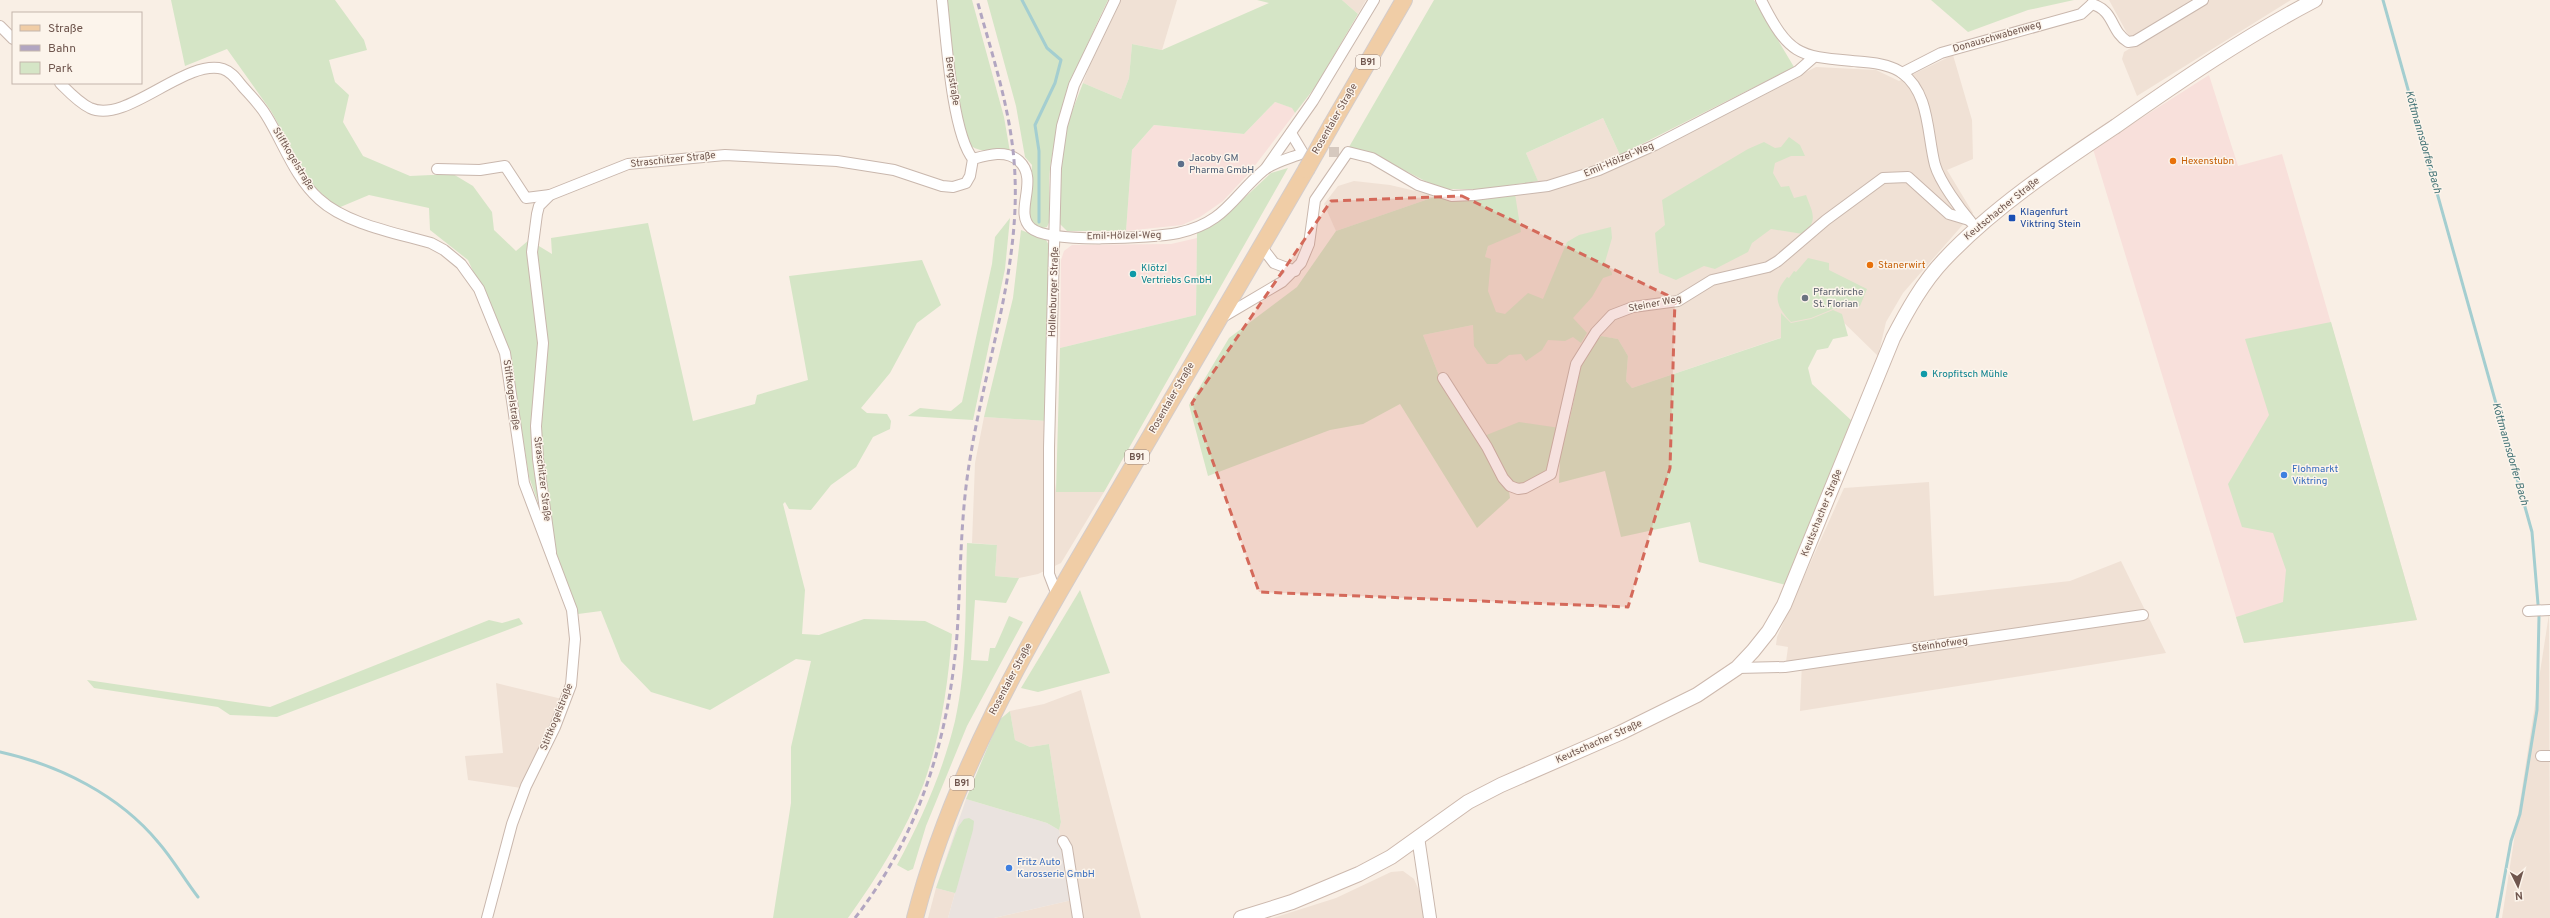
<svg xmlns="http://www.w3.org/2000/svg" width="2550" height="918" viewBox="0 0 2550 918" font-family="Overpass,sans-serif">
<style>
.residential{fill:#f0e1d5}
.commercial{fill:#f8e0db}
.industrial{fill:#eae3df}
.green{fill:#d5e5c6}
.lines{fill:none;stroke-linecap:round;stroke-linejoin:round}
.stream{stroke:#a4ced0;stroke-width:3}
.minor-tunnel{stroke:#d6c9bf;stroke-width:10;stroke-dasharray:10 5;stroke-linecap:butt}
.minor-casing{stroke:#c9b7ad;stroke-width:12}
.tertiary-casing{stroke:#c9b7ad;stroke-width:14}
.secondary-casing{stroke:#cdb9ae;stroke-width:16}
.primary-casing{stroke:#d4ccca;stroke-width:18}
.minor{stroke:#fff;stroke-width:10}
.tertiary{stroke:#fff;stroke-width:12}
.secondary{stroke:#fff;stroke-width:14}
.primary{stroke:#f0cda6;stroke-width:16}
.rail{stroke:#b2a6c1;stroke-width:3;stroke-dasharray:6 4;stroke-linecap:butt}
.primary-bridge-casing{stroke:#d4ccca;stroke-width:18;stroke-linecap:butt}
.primary-bridge{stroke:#f0cda6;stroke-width:16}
.marked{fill:#d4695a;fill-opacity:0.2;stroke:#d4695a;stroke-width:3;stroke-dasharray:8 5;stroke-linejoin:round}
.food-dot{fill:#e8710a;stroke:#fcf4eb;stroke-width:1.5}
.service-dot{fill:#5c6f8a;stroke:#fcf4eb;stroke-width:1.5}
.transit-dot{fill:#1a4fb4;stroke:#fcf4eb;stroke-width:1.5}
.culture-dot{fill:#0f9aa8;stroke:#fcf4eb;stroke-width:1.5}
.worship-dot{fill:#6b7280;stroke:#fcf4eb;stroke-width:1.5}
.shop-dot{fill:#3f7fe0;stroke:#fcf4eb;stroke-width:1.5}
.labels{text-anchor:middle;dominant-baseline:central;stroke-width:3;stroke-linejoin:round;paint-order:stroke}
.shield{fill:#fcf4eb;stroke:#99857d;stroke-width:1}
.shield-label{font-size:9px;font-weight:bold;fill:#6f564e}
.street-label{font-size:10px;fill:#6f564e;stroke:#fcf4eb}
.service-label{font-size:10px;fill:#4e5e75;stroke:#fcf4eb;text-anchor:start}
.food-label{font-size:10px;fill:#c56008;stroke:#fcf4eb;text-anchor:start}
.transit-label{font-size:10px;fill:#164399;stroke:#fcf4eb;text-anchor:start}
.culture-label{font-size:10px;fill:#0d838f;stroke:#fcf4eb;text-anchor:start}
.worship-label{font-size:10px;fill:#5b616d;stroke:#fcf4eb;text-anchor:start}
.shop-label{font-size:10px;fill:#366cbe;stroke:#fcf4eb;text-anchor:start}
.water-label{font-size:11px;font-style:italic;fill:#477679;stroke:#fcf4eb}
</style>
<rect width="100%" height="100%" fill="#f9efe5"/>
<g class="residential">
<polygon points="1121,0 1177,0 1162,50 1132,44 1129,78 1121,99 1083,83 1094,53"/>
<polygon points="1342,0 1366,0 1358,14"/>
<polygon points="2109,0 2291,0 2137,96 2122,59 2124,52 2134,46"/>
<polygon points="1953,55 1972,120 1973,159 1947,170 1973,213 1903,293 1886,322 1878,356 1839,318 1632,388 1626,381 1628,356 1618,339 1589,334 1573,359 1560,428 1484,436 1440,378 1423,335 1478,324 1477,285 1488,246 1515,194 1619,166 1816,67 1876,70 1899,81"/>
<polygon points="1603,118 1620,155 1583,171 1539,184 1526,153"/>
<polygon points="1354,181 1390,185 1437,196 1336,231 1324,204 1338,186"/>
<polygon points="984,417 1047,421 1056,491 1104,492 1061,563 1038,574 1019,578 995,576 997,545 972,543 975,463"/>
<polygon points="1929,482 1934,596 2070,581 2121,561 2166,653 1800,711 1802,661 1786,662 1788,647 1776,645 1777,637 1844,488"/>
<polygon points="2549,614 2550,918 2502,918"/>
<polygon points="496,683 562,699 521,788 468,780 465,756 503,753"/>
<polygon points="1081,690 1141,918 994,918 1072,900 1059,830 1061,822 1049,744 1030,747 1015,740 1010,711 1044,704"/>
<polygon points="1403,871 1414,879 1420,893 1424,918 1273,918 1336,898 1391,872"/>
<polygon points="936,888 955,893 948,918 928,918"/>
</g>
<g class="commercial">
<polygon points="2209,75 2238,166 2282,154 2417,620 2244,643 2093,149"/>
<polygon points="1275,102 1293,108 1295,113 1250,172 1223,201 1200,217 1182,225 1126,231 1132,150 1154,125 1244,134"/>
<polygon points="1197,238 1196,315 1060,348 1061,260 1064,251 1072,245 1171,244"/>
</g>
<polygon class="industrial" points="966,799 1047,823 1059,830 1072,900 994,918 948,918 955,893 936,888"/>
<g class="green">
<path d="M 171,0 L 335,0 L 364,40 L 367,50 L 329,60 L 335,82 L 349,95 L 343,122 L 363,156 L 410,176 L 453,174 L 473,186 L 492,212 L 494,230 L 516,251 L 529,240 L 552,254 L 551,238 L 648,223 L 693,421 L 755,404 L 757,395 L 808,380 L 789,276 L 922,260 L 941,305 L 917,323 L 890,373 L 861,408 L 867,413 L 887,414 L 891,421 L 890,429 L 873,437 L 856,467 L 831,485 L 811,510 L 789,509 L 785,502 L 783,504 L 805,590 L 802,634 L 819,635 L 864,619 L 925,621 L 952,634 C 948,683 941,735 924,783 C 906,831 878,876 848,918 L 773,918 L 791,803 L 791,747 L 811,661 L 796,659 L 710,710 L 651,692 L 621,661 L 601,611 L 578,614 L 529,477 L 510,354 L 468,260 L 430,230 L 429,208 L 369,195 L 338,208 L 312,185 L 271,111 L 227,49 L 185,66 Z"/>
<path d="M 946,0 L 972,0 L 1004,117 L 1010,152 C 998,151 981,153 971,146 C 958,137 948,22 946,0 Z"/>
<path d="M 987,0 L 1108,0 C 1082,54 1058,109 1050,169 C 1048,185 1050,204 1050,220 L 1047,227 C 1038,230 1034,226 1029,219 L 1032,165 L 1025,157 L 1016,106 Z"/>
<polygon points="1257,0 1342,0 1358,14 1316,86 1295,113 1292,108 1275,102 1244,134 1154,125 1132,150 1126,231 1067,231 1059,223 1059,169 1066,127 1083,83 1121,99 1129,78 1132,44 1162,50 1269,3"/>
<polygon points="1434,0 1754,0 1794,67 1620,155 1603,118 1526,153 1538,181 1486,189 1444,189 1425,181 1371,153 1349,147"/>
<polygon points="1931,0 2074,0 2028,10 1968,32"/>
<path d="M 1789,137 L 1800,145 L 1805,156 L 1791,156 L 1775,163 L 1773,173 L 1781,187 L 1789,186 L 1794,198 L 1806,195 C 1812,212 1819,220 1803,234 L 1771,229 L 1752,243 L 1748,252 L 1715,269 L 1704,266 L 1676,280 L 1659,273 L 1655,233 L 1665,225 L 1662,200 L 1748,149 L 1764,142 L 1775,148 L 1781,147 Z"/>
<polygon points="1288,168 1104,492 1056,492 1060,348 1196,315 1197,233 1223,218 1271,173"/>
<polygon points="1515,194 1521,232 1488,246 1485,257 1491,259 1488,291 1496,312 1505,314 1528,293 1543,299 1567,242 1579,235 1611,227 1612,238 1605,262 1612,273 1612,275 1603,278 1592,297 1573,318 1587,333 1581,343 1573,337 1565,341 1548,340 1542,350 1526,361 1521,354 1509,355 1497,364 1487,364 1474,346 1473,325 1423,335 1440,378 1509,491 1510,498 1477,528 1400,404 1363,424 1330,430 1208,476 1189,405 1229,338 1297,287 1336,231 1437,196"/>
<polygon points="1010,218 1005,269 973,420 908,416 920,408 951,411 962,402 992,264 995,237"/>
<polygon points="1021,230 1046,240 1050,247 1047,421 984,417 1013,298"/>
<path d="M 1808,258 L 1829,263 L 1829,270 L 1867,289 L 1860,306 L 1833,309 L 1811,318 L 1791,322 C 1776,306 1772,295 1787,277 L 1789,278 L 1794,271 L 1796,272 Z"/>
<polygon points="1833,310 1842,314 1848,336 1833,339 1828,348 1817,350 1808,368 1812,384 1852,421 1786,585 1699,562 1690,522 1621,537 1605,471 1559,483 1560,455 1570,418 1581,366 1591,346 1601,336 1618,339 1628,356 1626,381 1632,388 1781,338 1781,313 1791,323 1811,319"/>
<polygon points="2331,322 2417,620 2244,643 2236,617 2283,602 2286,570 2273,533 2242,527 2228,484 2269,415 2245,339"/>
<path d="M 1519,422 L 1560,428 C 1553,456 1550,484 1515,485 L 1506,477 L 1484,436 Z"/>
<path d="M 967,543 L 997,545 L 995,576 L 1019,578 L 1006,603 L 975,600 L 971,660 L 988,661 L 990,648 L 995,648 L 1009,616 L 1023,622 L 967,726 L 926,826 L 913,869 L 908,871 L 897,865 C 922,819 943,771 955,721 C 968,664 965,601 967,543 Z"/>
<polygon points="1080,590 1110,673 1038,692 1021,688"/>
<polygon points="519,618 523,624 277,717 230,715 218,707 94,688 87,680 270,707 489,620 502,623"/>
<polygon points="1010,711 1015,740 1030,747 1049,744 1061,822 1059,830 1047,823 966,799 999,720"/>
<polygon points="969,818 974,821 973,830 956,891 955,893 936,888 958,827 964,819"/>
</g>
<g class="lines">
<g class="stream">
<polyline points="1022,0 1047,48 1061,60 1055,83 1035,125 1039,151 1039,222"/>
<polyline points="2383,0 2532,532 2539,616 2537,710 2520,814 2511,841 2497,918"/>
<path d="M 0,752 C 59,765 119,795 158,842 C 173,859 184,879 198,897"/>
</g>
<polyline class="minor-tunnel" points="1314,152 1348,152"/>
<defs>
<g id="minor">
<path d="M 942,0 C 946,36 952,134 973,159"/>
<path d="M 1761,0 C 1791,60 1801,56 1864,62 C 1877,63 1891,65 1902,73 C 1930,93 1927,135 1935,165 C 1940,182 1960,209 1971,222"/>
<path d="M 2092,4 C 2115,11 2110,31 2128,42 L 2135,41 L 2203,0"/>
<polyline points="0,26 13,39"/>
<polyline points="1902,73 1941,53 2081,14 2092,4"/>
<path d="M 60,83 C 69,92 78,102 90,108 C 126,125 185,58 223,69 C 232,72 237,80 243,87 C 251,96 260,105 266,115 C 283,142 295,178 319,199 C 346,224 396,233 431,243 L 444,250 L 461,264 L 479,289 L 505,353 L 524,483 L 572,610 L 575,639 L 571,685 L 555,727 L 526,786 L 512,824 L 487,918"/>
<polyline points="1266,168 1313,101 1374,0"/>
<polyline points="437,169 480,170 505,166 526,198 550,195"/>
<polyline points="1261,246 1274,263 1295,271"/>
<polyline points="1221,318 1282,282 1301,263 1309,244 1315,200 1348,152 1372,158 1418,185 1452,196 1474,195 1548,186 1599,170 1655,145 1798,71 1814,57"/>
<polyline points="1443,378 1487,447 1503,478 1510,486 1518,489 1525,488 1551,474 1576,364 1596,332 1612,315 1633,307 1678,301 1712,280 1768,267 1778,261 1826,220 1883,178 1908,177 1949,214 1969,220"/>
<path d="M 551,552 L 538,459 L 536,426 L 543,343 L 532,252 L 537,214 L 539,206 L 550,195 L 628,164 L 725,155 L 837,161 L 894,170 L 942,186 L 953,187 L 966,183 L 970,176 L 973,159 C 987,155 1006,149 1019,161 C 1040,180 1013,212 1031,228 C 1049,244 1153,238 1178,233 C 1225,223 1232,197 1264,170 C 1274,162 1291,158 1303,153 L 1291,133"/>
<polyline points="1057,595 1049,574 1049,448 1056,168 1062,126 1074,85 1115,0"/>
<polyline points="2528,611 2550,610"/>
<polyline points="1737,668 1785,667 2143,615"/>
<polyline points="2541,756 2550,756"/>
<polyline points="1063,841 1067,848 1078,918"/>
</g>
<polyline id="tertiary" points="1418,837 1430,918"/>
<path id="secondary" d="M 1241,918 L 1292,902 L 1359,874 L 1391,857 L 1468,802 L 1501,785 L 1620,733 L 1697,695 L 1737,668 L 1753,651 L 1769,631 L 1784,605 L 1893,338 C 1907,311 1923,282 1944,260 C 1994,207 2056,166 2116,126 C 2180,81 2246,36 2315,0"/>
<g id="primary">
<polyline points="1332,124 1404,0"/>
<path d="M 915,918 C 952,774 1027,646 1102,519 C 1170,402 1238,287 1306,170"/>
</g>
</defs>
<use href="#minor" class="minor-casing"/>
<use href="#tertiary" class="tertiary-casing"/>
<use href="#secondary" class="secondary-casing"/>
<use href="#primary" class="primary-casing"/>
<use href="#minor" class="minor"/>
<use href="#tertiary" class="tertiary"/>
<use href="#secondary" class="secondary"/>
<use href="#primary" class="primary"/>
<path class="rail" d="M 855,918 C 919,836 949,737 957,635 C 961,576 960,517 970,459 C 985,365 1019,272 1015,177 C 1013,116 993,58 977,0"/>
<defs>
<polyline id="primary-bridge" points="1306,170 1332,124"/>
</defs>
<use href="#primary-bridge" class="primary-bridge-casing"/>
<use href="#primary-bridge" class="primary-bridge"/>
</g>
<path class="marked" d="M 1462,196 L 1675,299 L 1670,468 L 1628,607 L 1259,592 L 1192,403 L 1331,201 Z"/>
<g class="food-dot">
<circle cx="2173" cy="161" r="4"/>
<circle cx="1870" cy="265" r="4"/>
</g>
<circle class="service-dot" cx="1181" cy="164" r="4"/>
<rect class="transit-dot" x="2008" y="214" width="8" height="8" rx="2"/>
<g class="culture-dot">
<circle cx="1133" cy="274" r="4"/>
<circle cx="1924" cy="374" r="4"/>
</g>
<circle class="worship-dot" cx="1805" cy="298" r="4"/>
<g class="shop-dot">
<circle cx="2284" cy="475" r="4"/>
<circle cx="1009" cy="868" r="4"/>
</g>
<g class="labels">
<g class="shield">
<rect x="1356" y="55" width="24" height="14" rx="3"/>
<rect x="1125" y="450" width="24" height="14" rx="3"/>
<rect x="950" y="776" width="24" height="14" rx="3"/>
</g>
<g class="shield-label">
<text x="1368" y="62">B91</text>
<text x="1137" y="457">B91</text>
<text x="962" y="783">B91</text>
</g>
<g class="street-label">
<text transform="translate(1997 37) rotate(-16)">Donauschwabenweg</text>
<text transform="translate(952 81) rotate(81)">Bergstraße</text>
<text transform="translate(1335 119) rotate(-60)">Rosentaler Straße</text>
<text transform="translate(293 159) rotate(59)">Stiftkogelstraße</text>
<text transform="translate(673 160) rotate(-6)">Straschitzer Straße</text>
<text transform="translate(1619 160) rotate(-23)">Emil-Hölzel-Weg</text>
<text transform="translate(2002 209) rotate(-39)">Keutschacher Straße</text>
<text transform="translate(1124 236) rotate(-1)">Emil-Hölzel-Weg</text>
<text transform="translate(1054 292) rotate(-88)">Hollenburger Straße</text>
<text transform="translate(1655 304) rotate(-11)">Steiner Weg</text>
<text transform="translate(511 395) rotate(82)">Stiftkogelstraße</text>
<text transform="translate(1172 398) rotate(-60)">Rosentaler Straße</text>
<text transform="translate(542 479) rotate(83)">Straschitzer Straße</text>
<text transform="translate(1822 513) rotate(-68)">Keutschacher Straße</text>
<text transform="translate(1940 645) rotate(-8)">Steinhofweg</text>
<text transform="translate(1011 679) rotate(-62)">Rosentaler Straße</text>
<text transform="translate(557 717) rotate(-68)">Stiftkogelstraße</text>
<text transform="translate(1599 742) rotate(-24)">Keutschacher Straße</text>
</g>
<g class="service-label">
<text x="1189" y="158">Jacoby GM<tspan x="1189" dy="12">Pharma GmbH</tspan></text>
</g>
<g class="food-label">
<text x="2181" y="161">Hexenstubn</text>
<text x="1878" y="265">Stanerwirt</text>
</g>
<g class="transit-label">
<text x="2020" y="212">Klagenfurt<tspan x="2020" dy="12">Viktring Stein</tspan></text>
</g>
<g class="culture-label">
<text x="1141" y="268">Klötzl<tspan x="1141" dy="12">Vertriebs GmbH</tspan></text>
<text x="1932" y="374">Kropfitsch Mühle</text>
</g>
<g class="worship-label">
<text x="1813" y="292">Pfarrkirche<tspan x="1813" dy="12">St. Florian</tspan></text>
</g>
<g class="shop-label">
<text x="2292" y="469">Flohmarkt<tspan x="2292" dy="12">Viktring</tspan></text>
<text x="1017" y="862">Fritz Auto<tspan x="1017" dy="12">Karosserie GmbH</tspan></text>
</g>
<g class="water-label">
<text transform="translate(2423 142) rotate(74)">Köttmannsdorfer Bach</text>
<text transform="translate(2510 454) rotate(74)">Köttmannsdorfer Bach</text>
</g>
</g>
<rect x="12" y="12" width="130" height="72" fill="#fcf4eb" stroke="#c4b5ac"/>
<rect x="20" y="25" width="20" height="6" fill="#f0cda6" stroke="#c4b5ac"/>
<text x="48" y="32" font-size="12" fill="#6f564e">Straße</text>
<rect x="20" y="45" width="20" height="6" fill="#b2a6c1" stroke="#c4b5ac"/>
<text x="48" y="52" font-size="12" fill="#6f564e">Bahn</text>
<rect x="20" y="62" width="20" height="12" fill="#d5e5c6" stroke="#c4b5ac"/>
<text x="48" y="72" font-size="12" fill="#6f564e">Park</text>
<g transform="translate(2518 886) rotate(175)" stroke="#fcf4eb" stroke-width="3" paint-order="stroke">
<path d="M0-3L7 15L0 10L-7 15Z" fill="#6f564e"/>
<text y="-6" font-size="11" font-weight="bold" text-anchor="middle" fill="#6f564e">N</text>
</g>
</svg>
